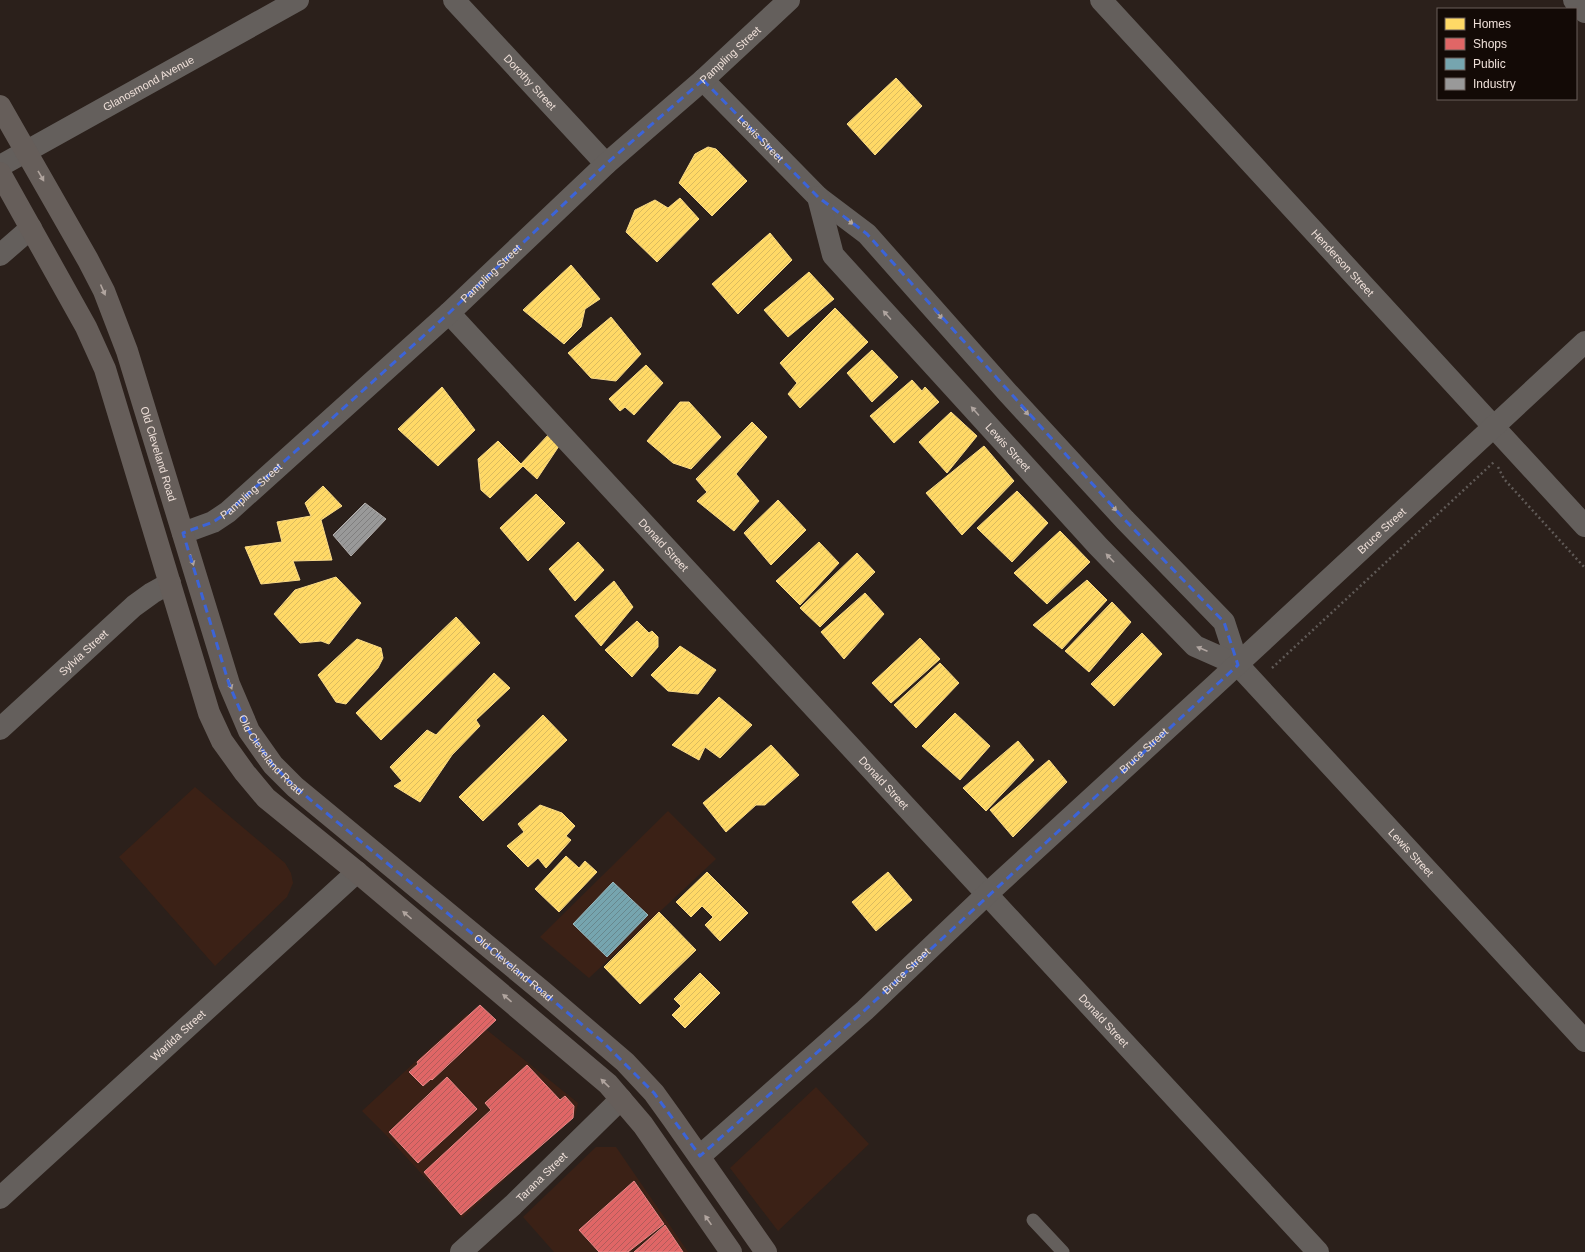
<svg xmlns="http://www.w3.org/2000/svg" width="1585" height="1252" viewBox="0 0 1585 1252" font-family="Helvetica,sans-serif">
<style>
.built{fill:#3b2116}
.homes{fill:url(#homes-hatch);stroke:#fadb88}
.shops{fill:url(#shops-hatch);stroke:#e48a88}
.public{fill:url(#public-hatch);stroke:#9ab6bb}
.industry{fill:url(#industry-hatch);stroke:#b2aeac}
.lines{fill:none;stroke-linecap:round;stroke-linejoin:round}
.path{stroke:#605a57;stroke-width:2.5;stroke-dasharray:2 3;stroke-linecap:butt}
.service{stroke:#645f5c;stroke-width:13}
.minor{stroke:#645f5c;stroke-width:22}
.trunk{stroke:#665e5a;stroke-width:22}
.oneway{fill:#b1a59f}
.oneway2{fill:#b0a5a0}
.marked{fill:none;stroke:#3c64d8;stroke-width:3;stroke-dasharray:8 5;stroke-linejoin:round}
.labels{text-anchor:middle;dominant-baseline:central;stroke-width:4;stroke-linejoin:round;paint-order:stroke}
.street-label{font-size:11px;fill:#eedfd8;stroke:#130a06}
</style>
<defs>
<pattern id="homes-hatch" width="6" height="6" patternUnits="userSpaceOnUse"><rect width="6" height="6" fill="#ffd966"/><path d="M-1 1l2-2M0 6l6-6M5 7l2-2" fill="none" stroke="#dabb5f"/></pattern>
<pattern id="shops-hatch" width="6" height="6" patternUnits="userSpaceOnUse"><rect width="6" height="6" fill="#e06666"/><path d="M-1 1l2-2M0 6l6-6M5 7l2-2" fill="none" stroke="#b25c5b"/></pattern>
<pattern id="public-hatch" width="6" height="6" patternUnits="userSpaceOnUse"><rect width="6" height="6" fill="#76a5af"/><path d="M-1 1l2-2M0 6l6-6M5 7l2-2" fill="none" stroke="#68888e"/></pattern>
<pattern id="industry-hatch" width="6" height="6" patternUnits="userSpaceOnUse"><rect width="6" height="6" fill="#999"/><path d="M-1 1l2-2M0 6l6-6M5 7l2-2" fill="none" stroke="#807f7f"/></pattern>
</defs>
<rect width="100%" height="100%" fill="#2b201b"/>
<g class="built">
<polygon points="195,787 285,863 291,873 293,883 287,897 215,966 119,857"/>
<polygon points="668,811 716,859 589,978 540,937"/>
<polygon points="467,1014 578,1103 575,1116 462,1218 386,1135 362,1111"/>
<polygon points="816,1087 869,1144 778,1231 730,1168"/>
<polygon points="596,1147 616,1147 688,1252 554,1252 523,1217"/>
</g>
<g class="homes">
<polygon points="896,78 922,106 875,155 847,124"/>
<polygon points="708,147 716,149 747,181 712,216 679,183 695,154"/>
<polygon points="680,198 699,219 657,262 626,232 635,210 655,200 668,208"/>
<polygon points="770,233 792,260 738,314 712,284"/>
<polygon points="571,265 600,299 585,309 581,327 564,344 523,310"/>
<polygon points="809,272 834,299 788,337 764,310"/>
<polygon points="835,308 868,342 800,408 788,394 797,383 780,363"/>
<polygon points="611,317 641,354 616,381 591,378 568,353"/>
<polygon points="872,350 898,377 872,402 847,373"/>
<polygon points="646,365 663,383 634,415 625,407 620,411 609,399"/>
<polygon points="912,380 922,391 925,387 939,402 894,443 870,416"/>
<polygon points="442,387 475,430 438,466 398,429"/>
<polygon points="680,402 689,402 721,437 691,469 673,463 647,441"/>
<polygon points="951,412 977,436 947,473 919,442"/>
<polygon points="752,422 767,437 736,474 759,501 734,531 697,501 707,492 696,479"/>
<polygon points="549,434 559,446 537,479 523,466 490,498 481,490 478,459 498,441 521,464"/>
<polygon points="984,446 1014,481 962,535 926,493"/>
<polygon points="323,486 342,506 321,520 332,560 293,561 300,580 261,584 245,547 282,542 277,522 311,516 305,503"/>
<polygon points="1017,491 1048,523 1012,562 977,528"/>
<polygon points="536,494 565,523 528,561 500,528"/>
<polygon points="778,500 806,530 771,565 744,533"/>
<polygon points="1060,531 1090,562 1047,604 1014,573"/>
<polygon points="578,542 604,570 575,601 549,569"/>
<polygon points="819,542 839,563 800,605 776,581"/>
<polygon points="857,553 875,572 820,627 800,608"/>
<polygon points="336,577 361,603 329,644 321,641 300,643 274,614 295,590"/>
<polygon points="1087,580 1107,600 1062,649 1033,625"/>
<polygon points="614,581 633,607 601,646 575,616"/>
<polygon points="865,593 884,614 844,659 821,632"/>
<polygon points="1112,602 1131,622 1089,672 1065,651"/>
<polygon points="456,617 480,643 381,740 356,713"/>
<polygon points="637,621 649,633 652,631 658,637 658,647 632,677 605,650"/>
<polygon points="1142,633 1162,654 1114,706 1091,684"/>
<polygon points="920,638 940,659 891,703 872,683"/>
<polygon points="357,639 381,648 383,658 378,668 346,704 336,702 318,675"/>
<polygon points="680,646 716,670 698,694 668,691 651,675"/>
<polygon points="940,663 959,683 916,728 894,705"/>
<polygon points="494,673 510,688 476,720 480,726 452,755 420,802 394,786 402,781 390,767 427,730 436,735"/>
<polygon points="719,697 752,725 720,758 705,747 699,760 672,745"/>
<polygon points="955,713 990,746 960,780 922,746"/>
<polygon points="543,715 567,740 483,821 459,797"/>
<polygon points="1018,741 1034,760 986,811 963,788"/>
<polygon points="771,745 799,775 765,805 756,805 726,832 703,803"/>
<polygon points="1049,760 1067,782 1013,837 990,810"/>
<polygon points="540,805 562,813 575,826 566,836 571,840 546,868 538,858 528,867 507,846 524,832 518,824"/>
<polygon points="566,856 579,868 585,861 597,872 559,912 535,889"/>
<polygon points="707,872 748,913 720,941 705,925 713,917 702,906 691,917 676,902"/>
<polygon points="888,872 912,900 876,931 852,902"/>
<polygon points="659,912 696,950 640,1004 604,967"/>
<polygon points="700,973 720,993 685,1028 672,1015 681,1006 674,999"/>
</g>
<g class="shops">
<polygon points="480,1005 496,1020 432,1080 431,1079 423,1086 409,1072 418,1064 417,1062"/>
<polygon points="527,1065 560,1100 565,1096 574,1106 573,1118 461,1215 424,1172 491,1110 485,1103"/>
<polygon points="447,1077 477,1109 418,1163 389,1132"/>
<polygon points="634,1181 664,1224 628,1252 599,1252 579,1230"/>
<polygon points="665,1225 683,1252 634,1252"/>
</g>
<polygon class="public" points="613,882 648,915 607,957 573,924"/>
<polygon class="industry" points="365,503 386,519 351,556 333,535"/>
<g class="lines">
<g class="path">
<polyline points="1498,467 1504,479 1585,568"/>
<polyline points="1272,668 1495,461"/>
</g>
<polyline class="service" points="1033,1220 1063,1252"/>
<g class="minor">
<path id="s1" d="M 454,0 L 606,164"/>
<path id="s2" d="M 1101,0 L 1585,526"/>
<polyline points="1574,0 1585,12"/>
<path id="s3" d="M 703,80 L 818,197 L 867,234 L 1007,392 L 1125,520 L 1224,622 L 1238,665"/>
<path id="s4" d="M 0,166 L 298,0"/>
<path id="s5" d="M 818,197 L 833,255 L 1098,546 L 1195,646 L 1238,665 L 1585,1041"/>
<polyline points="0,255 31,228"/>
<path id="s6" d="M 449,313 L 1318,1252"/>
<path id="s7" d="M 183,533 L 213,522 L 228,512 L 449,313 L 606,164 L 703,80 L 789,0"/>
<path id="s8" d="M 0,729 L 134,606 L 152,593 L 170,583"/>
<path id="s9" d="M 700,1156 L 865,1010 L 987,894 L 1215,685 L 1585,342"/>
<path id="s10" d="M 0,1198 L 357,872"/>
<path id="s11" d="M 461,1252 L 513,1205 L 621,1099"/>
</g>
<g class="trunk">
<path id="s12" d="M 0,106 L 88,260 L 104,291 L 127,351 L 229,684 L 249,731 L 273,765 L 295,787 L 542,991 L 625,1062 L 654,1093 L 672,1118 L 766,1252"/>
<polyline points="0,173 86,327 105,369 209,713 222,741 245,773 266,798 357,872 608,1084 643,1125 731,1252"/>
</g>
</g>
<defs><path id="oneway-solid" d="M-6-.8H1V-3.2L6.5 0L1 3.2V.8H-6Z"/></defs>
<g class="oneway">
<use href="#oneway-solid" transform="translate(41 176) rotate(60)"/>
<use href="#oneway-solid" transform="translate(103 290) rotate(66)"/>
<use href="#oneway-solid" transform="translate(192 560) rotate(73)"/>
<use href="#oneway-solid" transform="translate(230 684) rotate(70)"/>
<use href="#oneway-solid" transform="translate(407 915) rotate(-140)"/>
<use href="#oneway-solid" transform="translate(507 998) rotate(-140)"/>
<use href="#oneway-solid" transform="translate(605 1083) rotate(-136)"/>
<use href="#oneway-solid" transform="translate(708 1220) rotate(-125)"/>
</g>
<g class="oneway2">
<use href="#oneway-solid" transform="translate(849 221) rotate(37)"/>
<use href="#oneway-solid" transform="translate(887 315) rotate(-132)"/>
<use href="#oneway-solid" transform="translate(939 315) rotate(48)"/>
<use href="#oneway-solid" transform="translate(975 411) rotate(-132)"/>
<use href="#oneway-solid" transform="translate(1025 411) rotate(47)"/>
<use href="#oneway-solid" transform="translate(1113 507) rotate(47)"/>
<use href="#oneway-solid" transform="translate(1110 558) rotate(-134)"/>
<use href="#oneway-solid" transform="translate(1202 649) rotate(-157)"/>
</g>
<path class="marked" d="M 703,80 L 818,197 L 867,234 L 1125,520 L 1224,622 L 1238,665 L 865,1010 L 700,1156 L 654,1093 L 603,1042 L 295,787 L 273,765 L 249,731 L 229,684 L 183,533 L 213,522 L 228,512 L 449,313 L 606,164 Z"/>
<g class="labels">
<g class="street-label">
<text stroke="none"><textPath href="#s7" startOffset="729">Pampling Street</textPath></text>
<text stroke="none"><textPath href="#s1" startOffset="112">Dorothy Street</textPath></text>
<text stroke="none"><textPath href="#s4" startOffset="170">Glanosmond Avenue</textPath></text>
<text stroke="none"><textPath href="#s3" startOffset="82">Lewis Street</textPath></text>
<text stroke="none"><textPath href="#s2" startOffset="357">Henderson Street</textPath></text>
<text stroke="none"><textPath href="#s7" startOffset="405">Pampling Street</textPath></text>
<text stroke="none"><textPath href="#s5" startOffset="320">Lewis Street</textPath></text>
<text stroke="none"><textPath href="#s12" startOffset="384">Old Cleveland Road</textPath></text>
<text stroke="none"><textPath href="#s7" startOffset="81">Pampling Street</textPath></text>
<text stroke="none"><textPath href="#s9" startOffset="925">Bruce Street</textPath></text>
<text stroke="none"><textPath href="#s6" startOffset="316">Donald Street</textPath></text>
<text stroke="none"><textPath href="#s8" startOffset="113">Sylvia Street</textPath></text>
<text stroke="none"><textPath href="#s9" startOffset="601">Bruce Street</textPath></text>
<text stroke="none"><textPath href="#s12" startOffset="708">Old Cleveland Road</textPath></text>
<text stroke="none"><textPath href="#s6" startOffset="640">Donald Street</textPath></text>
<text stroke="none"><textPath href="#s5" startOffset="895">Lewis Street</textPath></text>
<text stroke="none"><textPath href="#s12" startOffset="1032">Old Cleveland Road</textPath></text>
<text stroke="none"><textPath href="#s9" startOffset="277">Bruce Street</textPath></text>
<text stroke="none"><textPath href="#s6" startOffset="964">Donald Street</textPath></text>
<text stroke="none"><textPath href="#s10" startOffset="241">Warilda Street</textPath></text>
<text stroke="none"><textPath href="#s11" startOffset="110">Tarana Street</textPath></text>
</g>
</g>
<rect x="1437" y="8" width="140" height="92" fill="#130a06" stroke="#6b5f5a"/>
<rect x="1445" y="18" width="20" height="12" fill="#ffd966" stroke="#6b5f5a"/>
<text x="1473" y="28" font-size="12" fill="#eedfd8">Homes</text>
<rect x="1445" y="38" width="20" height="12" fill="#e06666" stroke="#6b5f5a"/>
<text x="1473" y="48" font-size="12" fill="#eedfd8">Shops</text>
<rect x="1445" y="58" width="20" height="12" fill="#76a5af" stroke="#6b5f5a"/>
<text x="1473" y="68" font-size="12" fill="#eedfd8">Public</text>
<rect x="1445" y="78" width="20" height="12" fill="#999999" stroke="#6b5f5a"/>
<text x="1473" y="88" font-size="12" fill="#eedfd8">Industry</text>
</svg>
